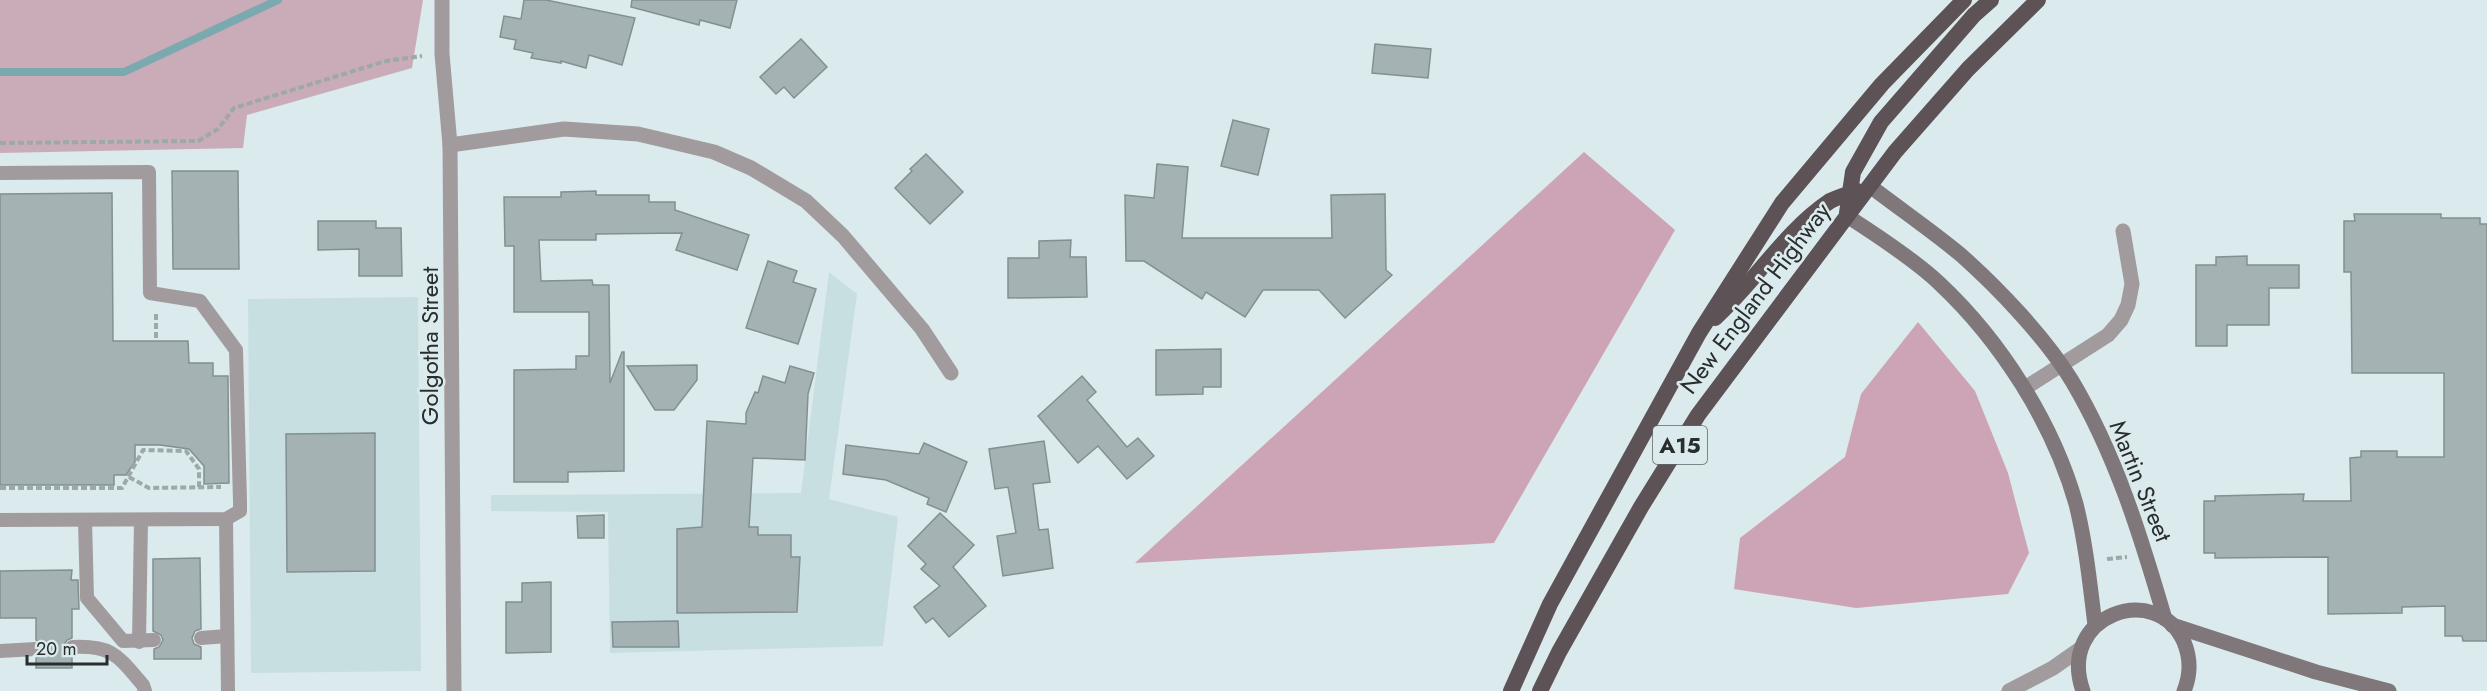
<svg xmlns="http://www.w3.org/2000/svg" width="2487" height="691" viewBox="0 0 2487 691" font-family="Jost,sans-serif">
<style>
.built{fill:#c8dfe2}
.green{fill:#caabb8}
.forest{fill:#cca4b5}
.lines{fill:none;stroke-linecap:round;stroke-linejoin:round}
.stream{stroke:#7aaaaf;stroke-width:8}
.building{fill:#a4b2b3;stroke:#829091;stroke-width:1.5}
.path{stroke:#9da8aa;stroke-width:4;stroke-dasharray:6 3;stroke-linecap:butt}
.service{stroke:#a19b9e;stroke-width:14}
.minor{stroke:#a19b9e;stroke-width:15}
.tertiary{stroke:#a19b9e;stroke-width:15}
.secondary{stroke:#7f777a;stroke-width:15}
.trunk{stroke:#5d5356;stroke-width:16}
.labels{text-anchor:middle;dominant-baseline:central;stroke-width:5;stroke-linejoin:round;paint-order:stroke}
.shield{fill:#dbeaec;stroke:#5e6667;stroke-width:1.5}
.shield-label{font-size:22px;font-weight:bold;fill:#282d2e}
.street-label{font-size:24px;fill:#282d2e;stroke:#dbeaec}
</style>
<rect width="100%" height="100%" fill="#dbeaec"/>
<g class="built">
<polygon points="829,272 857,294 829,499 898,517 883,646 610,653 608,512 491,511 491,495 801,493"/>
<polygon points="418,297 421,671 251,673 248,299"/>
</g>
<polygon class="green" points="0,0 423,0 412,68 247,115 243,148 0,153"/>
<g class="forest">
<polygon points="1584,152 1675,230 1494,543 1135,563"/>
<polygon points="1918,322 1975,391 2008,473 2029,553 2008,594 1856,608 1734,589 1740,538 1845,457 1861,394"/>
</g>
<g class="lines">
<polyline class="stream" points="0,72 124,72 278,0"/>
</g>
<g class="building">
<polygon points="524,0 546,0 635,18 622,65 589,55 586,68 561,61 561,63 531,58 533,53 514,49 516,40 500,37 504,16 521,19"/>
<polygon points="632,0 737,0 730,28 700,20 699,25 631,7"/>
<polygon points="801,39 827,67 794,98 784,87 776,94 760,77"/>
<polygon points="1375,44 1431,49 1428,78 1372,73"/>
<polygon points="1233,120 1269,129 1258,175 1221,166"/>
<polygon points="926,154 963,192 930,224 895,188 912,171 910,169"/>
<polygon points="1157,164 1188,167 1182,238 1332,238 1331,195 1385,194 1386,270 1392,275 1345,318 1319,290 1263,290 1245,317 1206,292 1202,299 1144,261 1126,261 1125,195 1154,198"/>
<polygon points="172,171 238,171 239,269 173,269"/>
<polygon points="596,191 596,195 649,195 649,202 675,202 675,210 749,235 737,270 676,250 682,233 596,234 596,240 539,240 541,281 592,280 593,285 609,285 610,383 622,352 624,352 624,471 568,472 568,482 514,482 514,370 576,369 576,356 589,356 589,312 514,312 514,246 505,246 504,197 561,197 561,192"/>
<polygon points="112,193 113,341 188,341 189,363 213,363 213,376 228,376 229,483 204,484 204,466 189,449 160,445 135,445 135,462 126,475 114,475 114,485 0,485 0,194"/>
<polygon points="2354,214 2441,214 2441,218 2480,218 2480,224 2487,224 2487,641 2463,641 2462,636 2445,636 2445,606 2402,607 2402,613 2328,614 2328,557 2215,558 2215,553 2204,553 2204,501 2215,501 2215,496 2304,494 2303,501 2351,501 2350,458 2361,457 2361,451 2397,451 2397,457 2444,457 2444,373 2352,373 2351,272 2344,272 2344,221 2355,221"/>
<polygon points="318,221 376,221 376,228 401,228 402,276 359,276 359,249 318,250"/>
<polygon points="1071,240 1070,257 1086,257 1087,297 1008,298 1008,258 1039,258 1039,241"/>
<polygon points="2247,256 2247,265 2299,265 2299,288 2269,288 2269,325 2227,325 2227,346 2196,346 2196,265 2216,265 2216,257"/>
<polygon points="768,261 797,271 793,282 816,289 798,344 746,328"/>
<polygon points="1221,349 1221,387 1203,387 1203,394 1156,395 1156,350"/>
<polygon points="697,365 697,380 674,410 655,410 627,366"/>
<polygon points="790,366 814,373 808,394 805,460 753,458 749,527 758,527 758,535 791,535 791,557 800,557 797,612 677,613 677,529 702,527 707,421 746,424 746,413 755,392 758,393 763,376 785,383"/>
<polygon points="1082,376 1096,392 1087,400 1127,447 1138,438 1154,456 1127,479 1098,446 1078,463 1038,416"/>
<polygon points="375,433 375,571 287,572 286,434"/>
<polygon points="1044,441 1050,482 1033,484 1039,530 1048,529 1053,568 1003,576 997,536 1016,533 1008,487 995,489 989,449"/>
<polygon points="924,443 967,462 946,512 927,504 929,498 886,480 843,474 846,445 919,454"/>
<polygon points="940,513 974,545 953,567 986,606 949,637 933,618 926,623 914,607 940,586 921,569 926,564 908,546"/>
<polygon points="604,515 604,538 578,538 577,516"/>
<polygon points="200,558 201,629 195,631 192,638 194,644 201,647 201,659 154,659 154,649 159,647 163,640 161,635 153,631 153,559"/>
<polygon points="72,570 71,580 78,580 79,609 72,609 72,638 67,640 63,646 65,652 72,656 72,668 36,668 36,658 41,656 45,649 43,644 36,640 36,618 0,618 0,571"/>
<polygon points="551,582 551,652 506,653 506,602 522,602 522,583"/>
<polygon points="678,621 679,647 613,647 612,622"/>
</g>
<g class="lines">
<g class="path">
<polyline points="0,143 198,141 218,129 234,108 386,61 422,56"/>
<polyline points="156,314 156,341"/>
<polyline points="129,477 149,488 221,487"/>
<polyline points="0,488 122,488 143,450 186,451 199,469 199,487"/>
<polyline points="2107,559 2127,557"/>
</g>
<g class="service">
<polyline points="0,173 149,172 150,293 200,301 236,350 240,502 240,511 226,519 0,520"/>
<polyline points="226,519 228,691"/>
<polyline points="85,520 87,598 123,641 154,640"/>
<polyline points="201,638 227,636"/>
<polyline points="139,642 141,520"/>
<path d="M 72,647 C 113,645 118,656 143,685 L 145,691"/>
<polyline points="0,651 36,649"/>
</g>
<g class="minor">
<polyline points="442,0 442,54 450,145 454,691"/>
<polyline points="450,145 564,129 638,134 714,152 751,168 806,201 843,236 922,329 951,373"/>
<polyline points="2025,388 2108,335 2121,320 2128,305 2132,284 2123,231"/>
</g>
<polyline class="tertiary" points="2009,691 2053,668 2080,649"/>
<g class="secondary">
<path d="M 1870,186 C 1900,209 1932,231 1961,255 C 1999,289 2046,338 2072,381 C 2116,455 2141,537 2165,619"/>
<path d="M 1847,216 C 1875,234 1915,260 1939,283 C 2001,341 2053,423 2076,504 C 2086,544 2090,585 2095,625"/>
<polyline points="2172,625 2316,672 2389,691"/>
<path d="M 2083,691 C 2056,615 2157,580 2184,642 C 2191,659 2191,674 2184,691"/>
</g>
<g class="trunk">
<polyline points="1847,213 1853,172 1881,122 1974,15 1991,0"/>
<path d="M 1715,318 C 1756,281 1784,232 1830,201 C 1838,197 1848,194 1857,191"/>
<polyline points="1511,691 1550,604 1699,333 1782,203 1882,84 1964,0"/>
<polyline points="1540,691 1559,652 1641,507 1698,415 1895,152 1968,69 2038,0"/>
</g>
</g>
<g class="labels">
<rect class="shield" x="1653" y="426" width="54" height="38" rx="4.5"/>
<g class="shield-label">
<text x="1680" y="445">A15</text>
</g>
<g class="street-label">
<text transform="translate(1755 298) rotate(-53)">New England Highway</text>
<text transform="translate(429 346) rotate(-90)">Golgotha Street</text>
<text transform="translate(2141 481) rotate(68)">Martin Street</text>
</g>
</g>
<path d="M27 655v9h80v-9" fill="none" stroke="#282d2e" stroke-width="3"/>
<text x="36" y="655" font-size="18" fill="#282d2e" stroke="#dbeaec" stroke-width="4.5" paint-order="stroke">20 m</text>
</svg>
